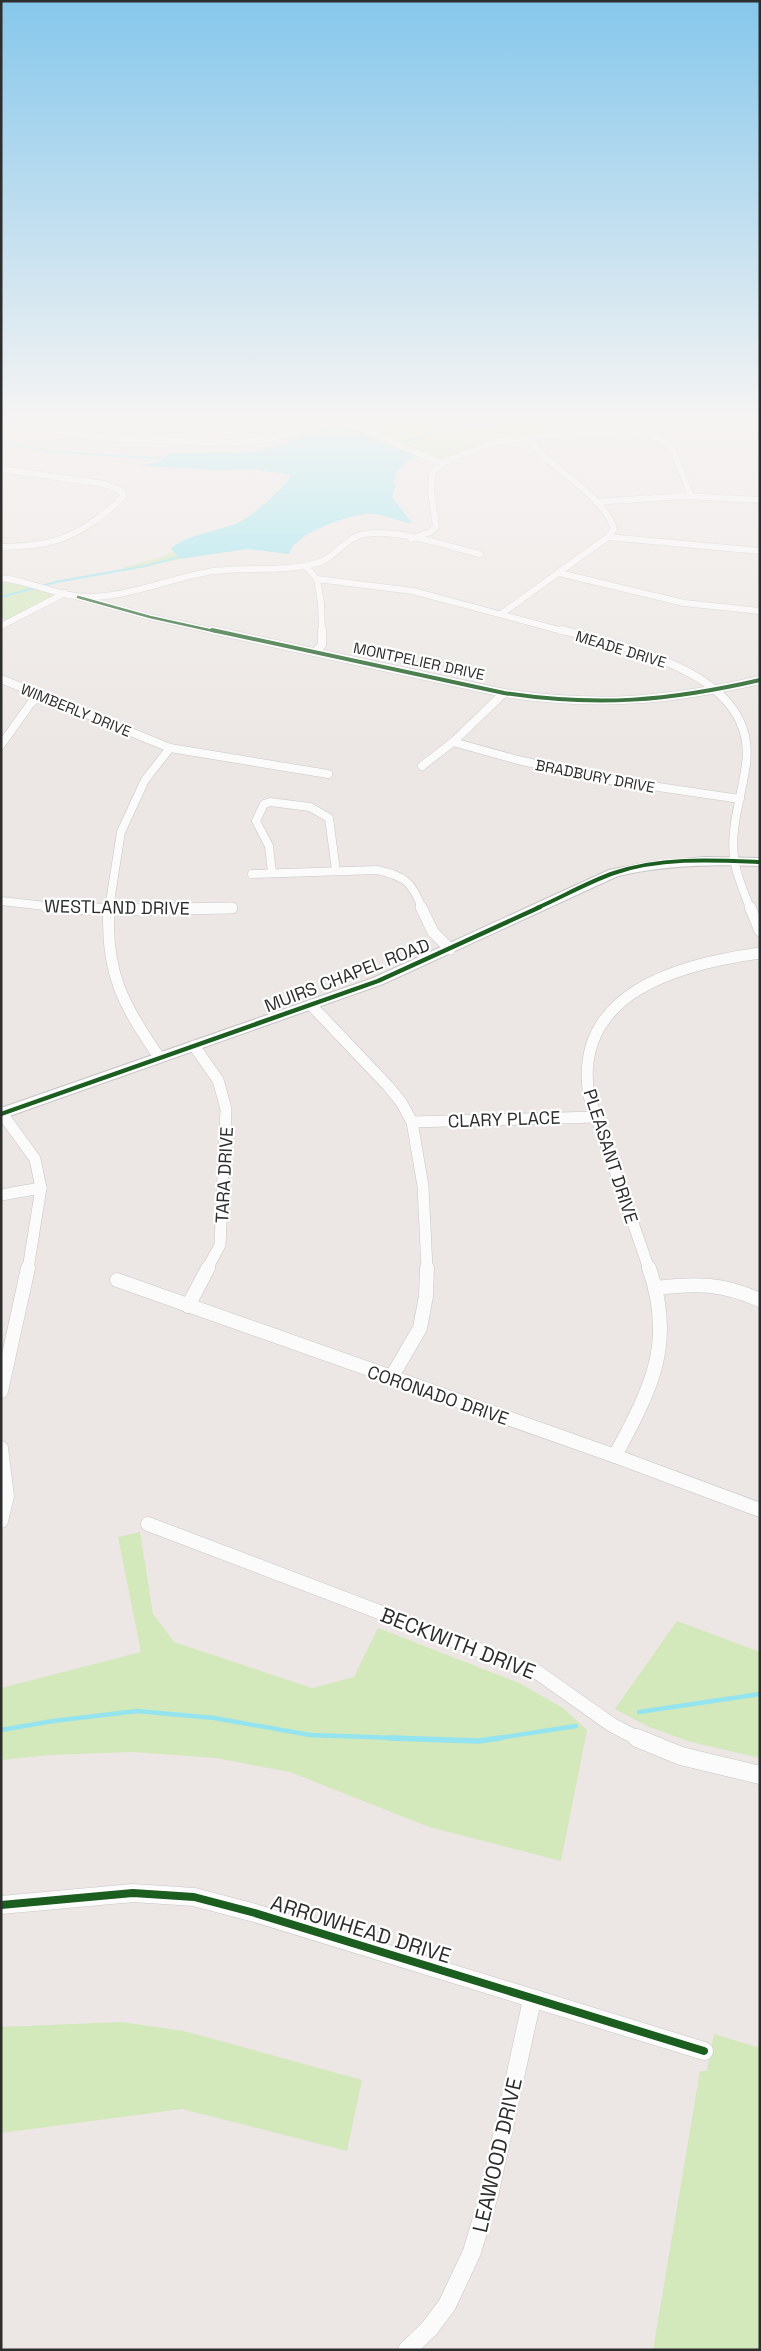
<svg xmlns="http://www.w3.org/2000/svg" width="761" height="2351" viewBox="0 0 761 2351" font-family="'Space Grotesk',sans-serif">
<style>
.green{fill:#d3e8bb}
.water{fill:#94e4f0}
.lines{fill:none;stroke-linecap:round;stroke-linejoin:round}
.stream-far2{stroke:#94e4f0;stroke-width:2}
.stream-far1{stroke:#94e4f0;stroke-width:4.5}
.stream{stroke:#94e4f0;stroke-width:5.5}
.street-far4-casing{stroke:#c7c6c6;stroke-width:7}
.street-far3-casing{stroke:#c7c6c6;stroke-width:9}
.street-far2-casing{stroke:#c7c6c6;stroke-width:12}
.street-far1-casing{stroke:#c7c6c6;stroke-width:15}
.street-casing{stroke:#c7c6c6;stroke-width:19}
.secondary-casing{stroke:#c7c6c6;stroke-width:2}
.street-far4{stroke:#fcfbfb;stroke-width:6}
.street-far3{stroke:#fcfbfb;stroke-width:8}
.street-far2{stroke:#fcfbfb;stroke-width:11}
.street-far1{stroke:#fcfbfb;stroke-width:14}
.street{stroke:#fcfbfb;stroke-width:18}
.secondary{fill:#fcfbfb;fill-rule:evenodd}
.cycleway-far3-casing{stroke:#fff;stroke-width:4.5}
.cycleway-far2-casing{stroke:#fff;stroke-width:6}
.cycleway-far1-casing{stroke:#fff;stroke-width:8}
.cycleway-casing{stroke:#fff;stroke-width:11}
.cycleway-far3{stroke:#1b5e20;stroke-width:2.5}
.cycleway-far2{stroke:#1b5e20;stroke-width:4}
.cycleway-far1{stroke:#1b5e20;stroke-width:4.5}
.cycleway{stroke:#1b5e20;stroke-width:8}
.labels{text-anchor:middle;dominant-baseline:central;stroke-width:4.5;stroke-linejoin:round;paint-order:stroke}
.far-street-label{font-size:15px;fill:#2d2d2d;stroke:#fff}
.street-label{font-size:18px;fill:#2d2d2d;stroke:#fff}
.near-street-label{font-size:21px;fill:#2d2d2d;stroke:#fff}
</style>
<rect width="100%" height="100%" fill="#ece7e4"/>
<g class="green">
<polygon points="349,418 747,418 642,431 498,439 442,459 347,421"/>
<polygon points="173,552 180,558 186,558 125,571 121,570 124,567 161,557"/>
<polygon points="1,580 52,593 53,595 7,620 1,618"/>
<polygon points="140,1532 153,1614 174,1642 312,1688 354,1677 378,1628 519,1683 563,1708 587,1730 561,1861 429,1827 290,1772 216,1758 132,1752 50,1755 1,1760 1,1688 141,1652 118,1537"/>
<polygon points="677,1621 760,1652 760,1758 691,1742 649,1727 615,1709"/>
<polygon points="121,2022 184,2031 362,2080 347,2151 182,2109 1,2133 1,2027"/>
<polygon points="714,2034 760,2048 759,2350 653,2350 700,2071 707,2071"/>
</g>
<path class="water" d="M 325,425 L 347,425 L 419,456 L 404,461 L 404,465 L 397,471 L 393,483 L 396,485 L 392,497 L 412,523 C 404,523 384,515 374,514 C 355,512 294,533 289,554 L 247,549 L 186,558 L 180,558 L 171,549 C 183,536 217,531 235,524 C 250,519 282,490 290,477 L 290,475 L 254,469 L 216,470 L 139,466 L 161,461 L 169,453 C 203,452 248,456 280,446 C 296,441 309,430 325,425 Z"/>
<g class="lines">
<g class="stream-far2">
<polyline points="1,441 44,451 168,459"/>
<polyline points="398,444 443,430 521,418"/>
<polyline points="1,597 56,582 145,566 183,556"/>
</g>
<g class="stream-far1">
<polyline points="639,1712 760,1694"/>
<polyline points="1,1730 53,1721 137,1711 214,1718 310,1735 424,1739"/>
<polyline points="492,1739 576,1726"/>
</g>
<polyline class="stream" points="389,1738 479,1741 500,1738"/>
<defs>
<g id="street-far4">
<polyline points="260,418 297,430"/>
<polyline points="337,418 440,463"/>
<polyline points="1,423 109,438 228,443 264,440 341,418"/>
<polyline points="645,433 666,442 673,450 691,496"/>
<path d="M 1,469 L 104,484 L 122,491 L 123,496 C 116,506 106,512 97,519 C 65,543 40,546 1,547"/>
<polyline points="596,502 684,496 760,500"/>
<polyline points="608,537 760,551"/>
<polyline points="411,539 430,532 436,527 431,491 432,476 435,469 448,460 499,441 579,432 645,433 700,422 760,419"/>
<polyline points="306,567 317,579 413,591 566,632"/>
<polyline points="559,573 684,603 760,611"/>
<path d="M 1,578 C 32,581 64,599 93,597 C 133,595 169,579 208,572 C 244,566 281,573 317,563 C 336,558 345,537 365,534 C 402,529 444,546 480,554"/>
<polyline points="317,579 321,603 322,632"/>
<polyline points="78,597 150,617 218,632"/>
<path d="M 501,614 L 608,537 L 614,529 C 603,492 548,470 529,438"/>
<polyline points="1,626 65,593"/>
</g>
<g id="street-far3">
<path d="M 212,630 L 504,693 C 597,707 669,701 760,680"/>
<path d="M 562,630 C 627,647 758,673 746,764 C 742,795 730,827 734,858 C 736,875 744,892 750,908"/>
<polyline points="315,652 322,645 322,630"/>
<polyline points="1,679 170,748 328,774"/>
<polyline points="453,742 518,760 597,778 740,799"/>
<polyline points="1,745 31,703 40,696"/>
<polyline points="422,766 453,742 504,693"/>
<polyline points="272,873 269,846 256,821 264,804 270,802 310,807 329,818 336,871"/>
<path d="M 252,874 L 377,870 C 405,876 412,882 422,908"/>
<polyline points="1,901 63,908"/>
<polyline points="109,908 121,832 145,780 170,748"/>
<polyline points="203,908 232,908"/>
</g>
<g id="street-far2">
<polyline points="46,907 116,910 232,908"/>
<path d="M 109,907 C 105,972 123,1005 159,1057"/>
<polyline points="421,907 433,932 450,949"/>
<polyline points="750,907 760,931"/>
<polyline points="311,1005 388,1086 401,1102 412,1122 423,1186 427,1269"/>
<polyline points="194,1046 218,1080 226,1109 220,1245 207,1269"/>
<polyline points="1,1112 35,1159 41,1188 28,1269"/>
<polyline points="412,1122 595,1117"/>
<polyline points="1,1195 41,1188"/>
<path d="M 649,1269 L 589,1096 C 572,992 680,964 760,953"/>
</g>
<g id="street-far1">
<polyline points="117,1280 615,1456 760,1510"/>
<path d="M 656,1288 C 696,1283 722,1283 760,1300"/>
<polyline points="188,1306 208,1268"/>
<polyline points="391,1378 420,1328 426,1296 427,1268"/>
<polyline points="1,1391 28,1268"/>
<polyline points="1,1448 7,1496 1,1521"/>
<path d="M 615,1456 C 650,1390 676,1344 649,1268"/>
<polyline points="148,1524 537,1672 612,1725 639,1739"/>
</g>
<g id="street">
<polyline points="637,1738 681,1756 760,1775"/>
<polyline points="1,1905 133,1893 194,1897 255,1913 704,2051"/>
<polyline points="407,2350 429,2329 447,2305 472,2252 489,2195 532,2000"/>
</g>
<path id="secondary" d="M 705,857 L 760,858 L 760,866 C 712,864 665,865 618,876 L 383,984 L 1,1119 L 1,1108 L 373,978 L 609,870 L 650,862 Z"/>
</defs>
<use href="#street-far4" class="street-far4-casing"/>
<use href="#street-far3" class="street-far3-casing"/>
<use href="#street-far2" class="street-far2-casing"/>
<use href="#street-far1" class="street-far1-casing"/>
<use href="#street" class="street-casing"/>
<use href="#secondary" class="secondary-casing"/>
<use href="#street-far4" class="street-far4"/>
<use href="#street-far3" class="street-far3"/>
<use href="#street-far2" class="street-far2"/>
<use href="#street-far1" class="street-far1"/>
<use href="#street" class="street"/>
<use href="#secondary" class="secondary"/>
<defs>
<polyline id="cycleway-far3" points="78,597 150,617 218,632"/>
<g id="cycleway-far2">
<path d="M 212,630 L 504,693 C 597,707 669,701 760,680"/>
<path d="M 537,908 C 562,897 588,882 614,873 C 660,857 713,860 760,862"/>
</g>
<polyline id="cycleway-far1" points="1,1114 378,981 540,907"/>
<polyline id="cycleway" points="1,1905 133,1893 194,1897 255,1913 704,2051"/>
</defs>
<use href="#cycleway-far3" class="cycleway-far3-casing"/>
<use href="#cycleway-far2" class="cycleway-far2-casing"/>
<use href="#cycleway-far1" class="cycleway-far1-casing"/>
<use href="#cycleway" class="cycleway-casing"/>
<use href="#cycleway-far3" class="cycleway-far3"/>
<use href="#cycleway-far2" class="cycleway-far2"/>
<use href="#cycleway-far1" class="cycleway-far1"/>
<use href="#cycleway" class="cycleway"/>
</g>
<linearGradient id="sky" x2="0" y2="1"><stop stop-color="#86c7eb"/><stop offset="0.56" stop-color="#f6f4f3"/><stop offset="1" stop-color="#f6f4f3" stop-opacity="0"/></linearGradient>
<rect width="761" height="748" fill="url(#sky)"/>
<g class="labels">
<g class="far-street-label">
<text transform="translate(621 649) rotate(17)">MEADE DRIVE</text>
<text transform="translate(419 661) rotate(12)">MONTPELIER DRIVE</text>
<text transform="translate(76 710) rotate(22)">WIMBERLY DRIVE</text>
<text transform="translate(595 776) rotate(11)">BRADBURY DRIVE</text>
</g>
<g class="street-label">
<text transform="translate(117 907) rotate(1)">WESTLAND DRIVE</text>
<text transform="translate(347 975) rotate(-21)">MUIRS CHAPEL ROAD</text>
<text transform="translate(504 1119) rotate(-2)">CLARY PLACE</text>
<text transform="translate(611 1156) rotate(72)">PLEASANT DRIVE</text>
<text transform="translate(224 1175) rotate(-87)">TARA DRIVE</text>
<text transform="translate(438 1395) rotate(19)">CORONADO DRIVE</text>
</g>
<g class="near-street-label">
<text transform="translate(458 1643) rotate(21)">BECKWITH DRIVE</text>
<text transform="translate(361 1929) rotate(17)">ARROWHEAD DRIVE</text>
<text transform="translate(497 2155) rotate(-77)">LEAWOOD DRIVE</text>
</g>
</g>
<rect width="761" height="2351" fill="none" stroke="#2d2d2d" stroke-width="5"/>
</svg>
